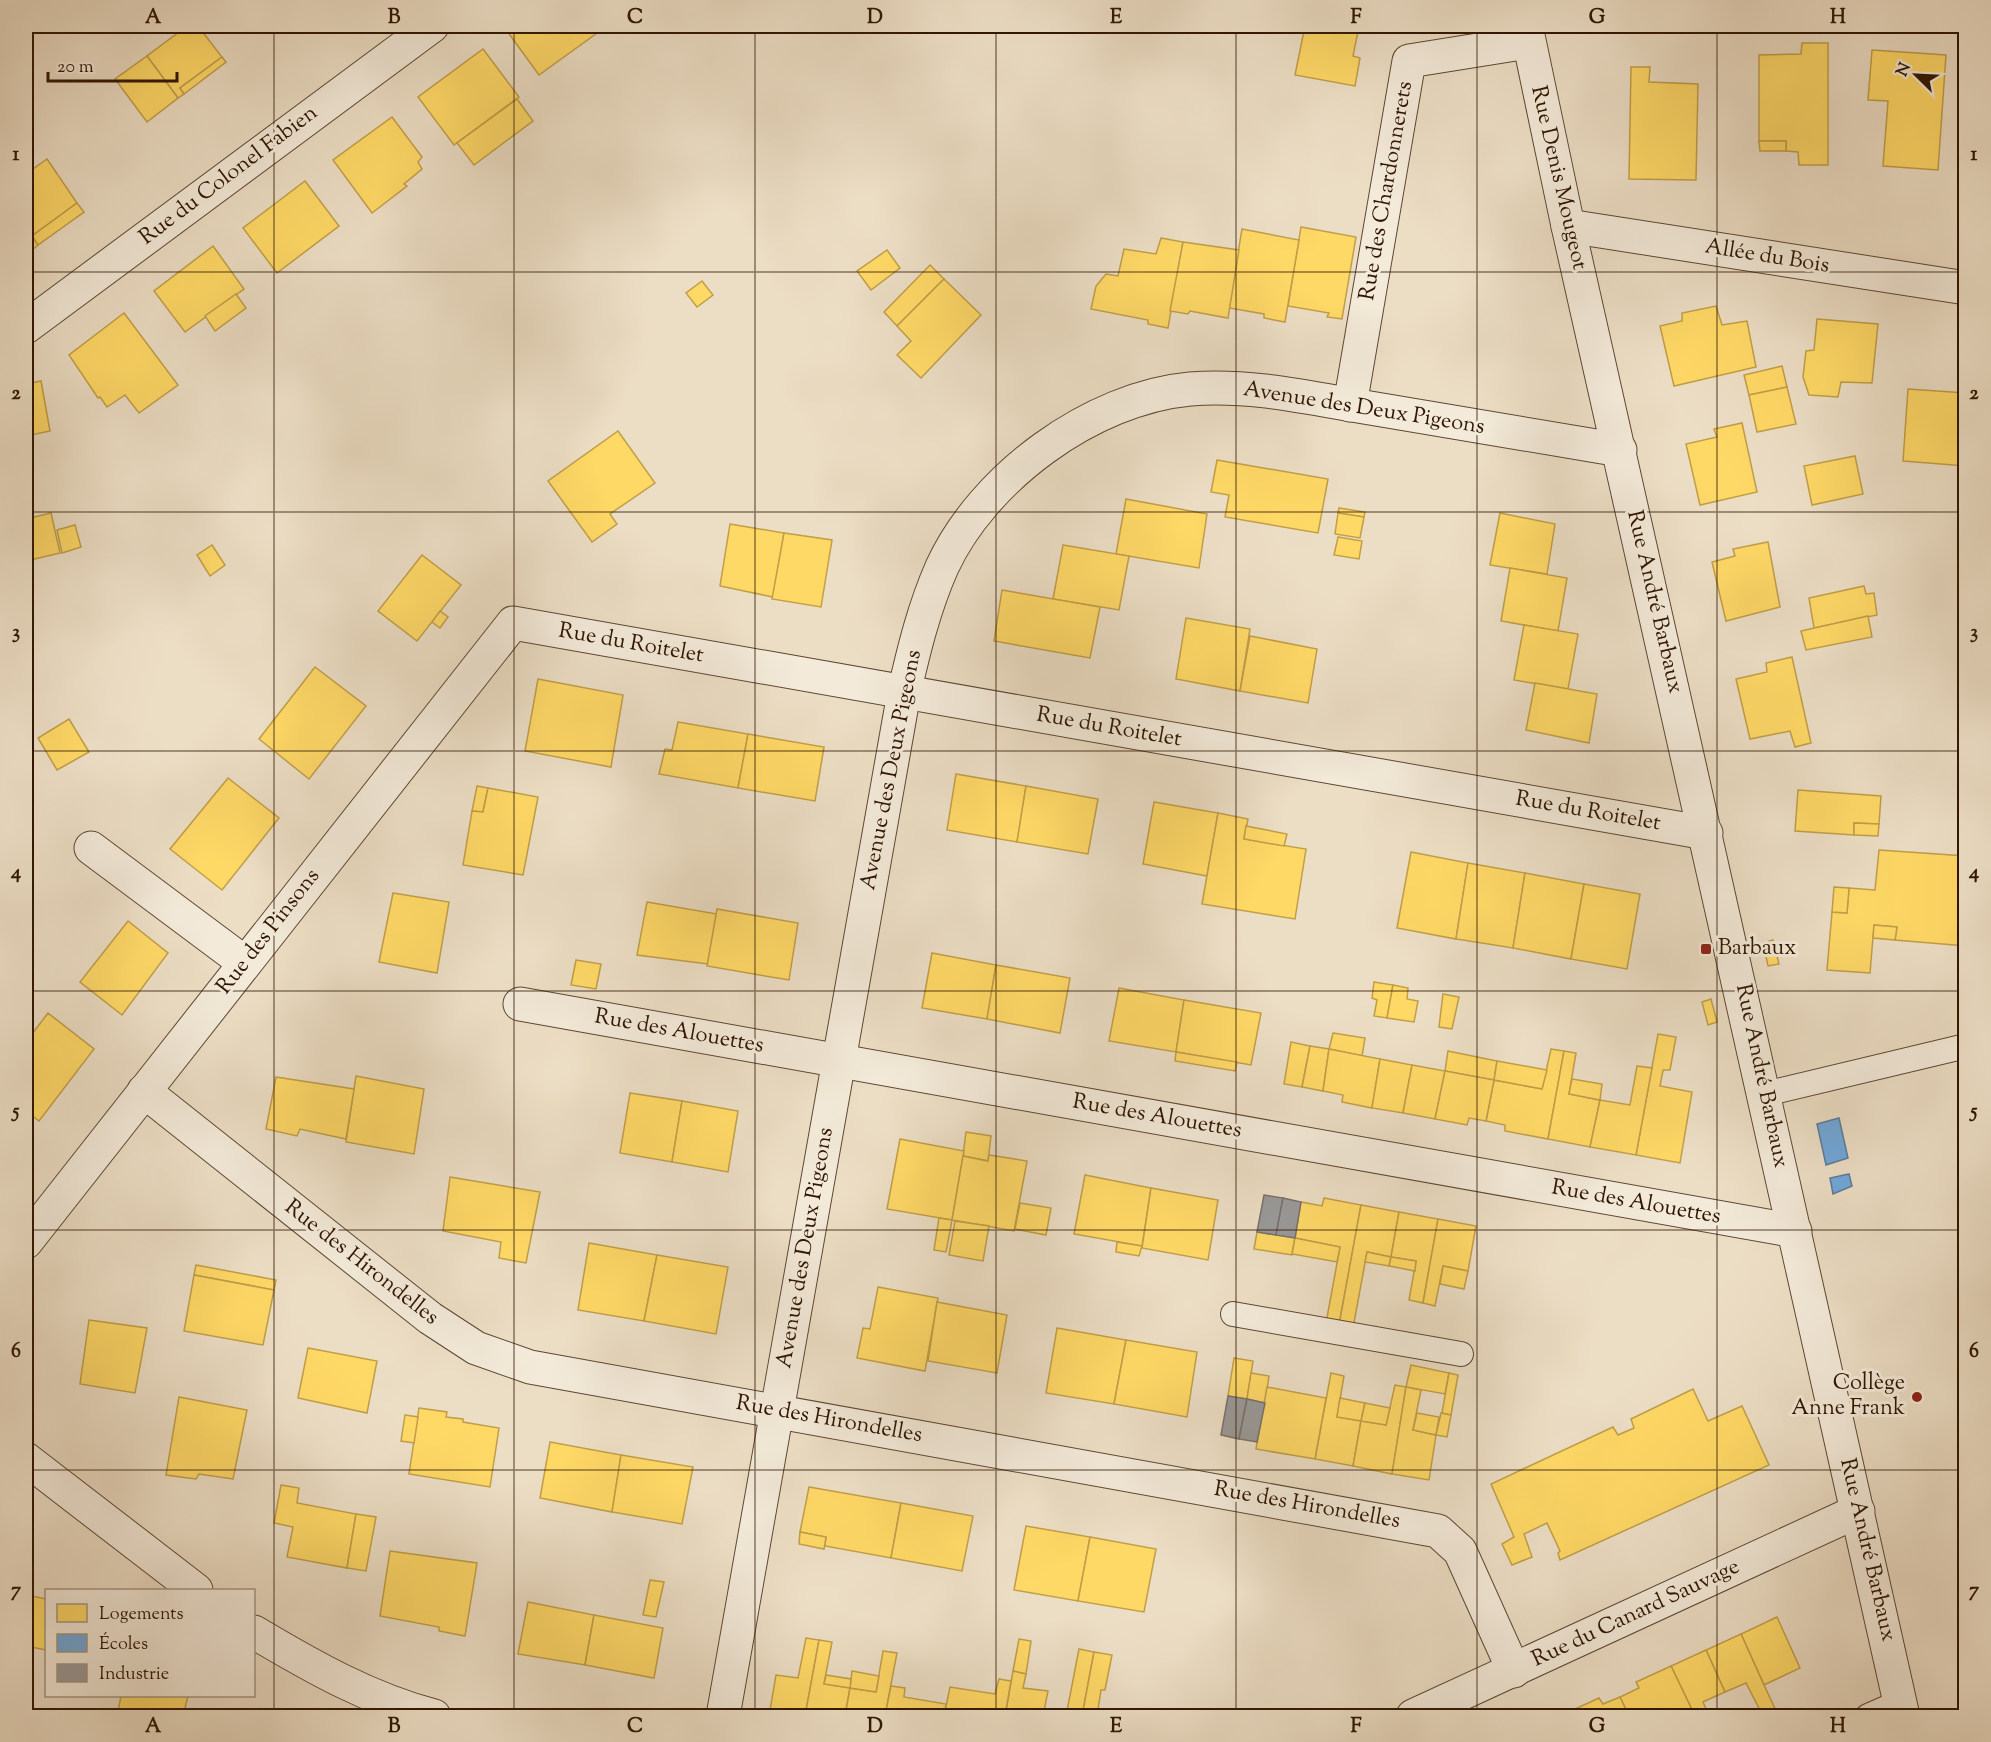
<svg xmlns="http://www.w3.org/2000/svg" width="1991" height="1742" viewBox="0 0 1991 1742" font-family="'Sorts Mill Goudy',serif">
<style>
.homes{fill:#ffd966;stroke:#c19e48;stroke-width:1.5}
.schools{fill:#6fa8dc;stroke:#5c7c9b;stroke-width:1.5}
.industry{fill:#999;stroke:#79716c;stroke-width:1.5}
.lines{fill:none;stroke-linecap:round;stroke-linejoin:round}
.service-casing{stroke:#5e4733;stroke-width:26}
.minor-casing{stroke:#5e4733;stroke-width:35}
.tertiary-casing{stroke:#5e4733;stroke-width:35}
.service{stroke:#f3ead9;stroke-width:24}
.minor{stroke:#f3ead9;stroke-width:33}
.tertiary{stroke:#f3ead9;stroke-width:33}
.grid{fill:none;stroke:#2f1502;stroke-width:1.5;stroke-opacity:0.55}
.poi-dot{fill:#8f2418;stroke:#f3ead9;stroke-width:2}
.labels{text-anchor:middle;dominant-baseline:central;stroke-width:6;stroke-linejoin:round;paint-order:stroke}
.street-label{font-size:22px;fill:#2f1502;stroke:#f3ead9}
.poi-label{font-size:22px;fill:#2f1502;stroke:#f3ead9;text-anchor:start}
.neatline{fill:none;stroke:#2f1502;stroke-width:2}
.grid-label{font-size:20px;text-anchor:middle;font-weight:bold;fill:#2f1502}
</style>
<rect width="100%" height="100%" fill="#ecdec5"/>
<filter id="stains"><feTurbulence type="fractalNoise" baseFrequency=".00333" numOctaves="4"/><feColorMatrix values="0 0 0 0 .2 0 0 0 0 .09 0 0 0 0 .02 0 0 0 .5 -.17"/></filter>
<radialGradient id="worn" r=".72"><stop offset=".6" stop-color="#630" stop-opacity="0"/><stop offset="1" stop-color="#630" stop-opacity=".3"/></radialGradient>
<g class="homes">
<polygon points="187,26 198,26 222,57 180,88 184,94 178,98 147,56"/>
<polygon points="514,26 603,26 604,28 539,75 507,31"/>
<polygon points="1305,26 1359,26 1353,56 1360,58 1355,86 1295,75"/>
<polygon points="1802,43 1828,43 1828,165 1799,165 1798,152 1786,151 1786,141 1759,141 1759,55 1801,54"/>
<polygon points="483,49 519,97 454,145 418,97"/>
<polygon points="1872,50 1946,55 1938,170 1883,166 1888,101 1868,100"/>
<polygon points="147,56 178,98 147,122 115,79"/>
<polygon points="222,57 226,62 184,94 180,88"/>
<polygon points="1631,67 1650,67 1649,82 1698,84 1696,180 1629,179"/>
<polygon points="517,99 533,121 474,165 457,143"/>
<polygon points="392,117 422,157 418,162 422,169 404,184 407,186 372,213 333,160"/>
<polygon points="1759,141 1786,141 1786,151 1760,151"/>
<polygon points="47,159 77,203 32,236 26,227 26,174"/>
<polygon points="305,181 339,226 277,273 243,228"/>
<polygon points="77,203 84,212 38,245 32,236"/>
<polygon points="1301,227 1356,237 1342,319 1327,317 1329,313 1288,306"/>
<polygon points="1242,229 1299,240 1285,322 1264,318 1264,314 1229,308"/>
<polygon points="32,236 38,245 31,251 26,240"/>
<polygon points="1161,238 1183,242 1168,328 1148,324 1148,320 1091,309 1096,286 1106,274 1118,276 1124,249 1156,254"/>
<polygon points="1183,242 1239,250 1228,318 1190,311 1188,314 1170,311"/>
<polygon points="213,246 244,289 185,332 154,291"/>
<polygon points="887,250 900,268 871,290 857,271"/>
<polygon points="930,265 944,279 897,326 884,312"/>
<polygon points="944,279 981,315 921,378 897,355 911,341 897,326"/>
<polygon points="702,281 713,295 697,307 686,293"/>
<polygon points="236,294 246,308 215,331 205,316"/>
<polygon points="1716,306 1722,325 1747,321 1756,367 1674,386 1660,326 1682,321 1682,313"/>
<polygon points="124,313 178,385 139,413 125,395 107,407 100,397 98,398 69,355"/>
<polygon points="1817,319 1878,324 1872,383 1841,382 1838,397 1809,395 1803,377 1806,351 1814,350"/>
<polygon points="1782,366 1787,387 1749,395 1744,375"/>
<polygon points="41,381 50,431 26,436 26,384"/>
<polygon points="1787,387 1796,424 1757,432 1749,395"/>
<polygon points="1908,389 1966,393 1966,466 1903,461"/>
<polygon points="1742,423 1757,492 1700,505 1686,444 1717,437 1714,429"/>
<polygon points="618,431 655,483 610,514 617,524 592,542 548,481"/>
<polygon points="1855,456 1863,494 1812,505 1804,466"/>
<polygon points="1217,460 1328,479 1318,533 1225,517 1229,495 1211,492"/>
<polygon points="1126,499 1207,514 1199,568 1116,554"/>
<polygon points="1339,508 1365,512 1364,517 1338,513"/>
<polygon points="51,513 60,553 26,561 26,519"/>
<polygon points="1338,513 1364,517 1360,538 1335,534"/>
<polygon points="1500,513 1555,524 1547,574 1490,565"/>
<polygon points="730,524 784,533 773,597 720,586"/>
<polygon points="75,525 81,547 62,553 57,530"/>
<polygon points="784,533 832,540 821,607 772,599"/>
<polygon points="1338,537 1362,541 1359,559 1334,555"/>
<polygon points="1768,542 1780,607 1726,621 1712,562 1735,556 1733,549"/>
<polygon points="212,545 225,565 210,576 197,555"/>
<polygon points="1063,545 1129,556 1119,610 1053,599"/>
<polygon points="422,555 461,585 417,641 378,611"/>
<polygon points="1510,568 1567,578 1558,631 1501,621"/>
<polygon points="1864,586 1866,594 1874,593 1877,615 1814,628 1809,598"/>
<polygon points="1002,590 1100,607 1090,658 994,641"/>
<polygon points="440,611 448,617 440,628 432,622"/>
<polygon points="1868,616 1872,637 1806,650 1801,631"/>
<polygon points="1186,618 1250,629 1240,691 1176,679"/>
<polygon points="1524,625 1578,634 1568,689 1514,680"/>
<polygon points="1250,636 1317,649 1308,703 1240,691"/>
<polygon points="1792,657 1811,743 1795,747 1790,731 1750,739 1736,679 1767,672 1766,663"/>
<polygon points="315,667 366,706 309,779 259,739"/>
<polygon points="538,679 623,695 611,767 525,751"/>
<polygon points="1535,683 1597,694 1589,743 1526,730"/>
<polygon points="69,719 89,752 57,770 38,738"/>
<polygon points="678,722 748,734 738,788 659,774 665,749 672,750"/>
<polygon points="748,734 824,747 815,801 738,788"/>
<polygon points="956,774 1026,786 1017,842 947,830"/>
<polygon points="228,778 279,818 222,890 170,849"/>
<polygon points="477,786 488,788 483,812 472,811"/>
<polygon points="1026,786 1098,799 1088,854 1017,842"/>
<polygon points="488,788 538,797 523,875 463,865 472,811 483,812"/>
<polygon points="1798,790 1881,796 1879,824 1854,823 1854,835 1795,831"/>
<polygon points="1154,802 1218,813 1207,876 1143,864"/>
<polygon points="1218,813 1248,819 1244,839 1306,849 1295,919 1202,904"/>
<polygon points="1854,823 1879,824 1878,836 1854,835"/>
<polygon points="1246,826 1287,834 1284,846 1244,839"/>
<polygon points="1879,850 1966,856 1966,946 1895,940 1897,927 1874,925 1870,973 1827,970 1832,912 1847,913 1849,888 1875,890"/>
<polygon points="1411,852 1468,863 1456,939 1397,928"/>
<polygon points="1468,863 1525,873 1513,948 1456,939"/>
<polygon points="1525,873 1584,884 1571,959 1513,948"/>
<polygon points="1584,884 1640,894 1627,969 1571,959"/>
<polygon points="1834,887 1849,888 1847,913 1832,912"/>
<polygon points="393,893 449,902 437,973 379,962"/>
<polygon points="647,902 717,914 708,964 637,955"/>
<polygon points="717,909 798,923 789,980 707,966"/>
<polygon points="128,921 168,953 122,1015 80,982"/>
<polygon points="1874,925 1897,927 1895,940 1873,938"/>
<polygon points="1773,940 1779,964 1768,966 1763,943"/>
<polygon points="932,953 996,965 987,1019 922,1008"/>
<polygon points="576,960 601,964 596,989 571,985"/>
<polygon points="996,965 1070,978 1060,1033 987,1019"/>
<polygon points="1374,982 1393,985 1387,1018 1374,1016 1377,1000 1372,998"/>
<polygon points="1393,985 1408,988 1407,999 1418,1001 1414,1022 1387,1018"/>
<polygon points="1119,988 1184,1000 1176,1052 1109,1041"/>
<polygon points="1443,994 1459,997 1452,1029 1439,1027"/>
<polygon points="1711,999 1717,1022 1708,1025 1702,1002"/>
<polygon points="1184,1000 1261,1013 1251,1065 1176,1052"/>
<polygon points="48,1013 94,1049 39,1121 26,1111 26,1042"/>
<polygon points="1333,1033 1365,1038 1362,1056 1329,1049"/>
<polygon points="1658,1034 1676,1037 1670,1070 1663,1070 1660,1086 1692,1092 1680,1163 1636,1155"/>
<polygon points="1291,1042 1310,1046 1302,1087 1284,1084"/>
<polygon points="1310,1046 1329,1049 1323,1091 1302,1087"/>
<polygon points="1329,1049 1380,1059 1372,1108 1342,1102 1343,1095 1323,1091"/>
<polygon points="1551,1049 1564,1051 1548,1139 1505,1131 1505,1125 1486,1121 1494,1080 1542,1089"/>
<polygon points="1448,1051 1497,1061 1494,1080 1445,1071"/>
<polygon points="1564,1051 1576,1053 1569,1094 1600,1100 1590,1147 1548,1139"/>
<polygon points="1176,1052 1237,1062 1235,1071 1175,1061"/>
<polygon points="1380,1059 1412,1065 1403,1113 1372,1108"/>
<polygon points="1497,1061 1547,1070 1542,1089 1494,1080"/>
<polygon points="1412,1065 1445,1071 1435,1119 1403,1113"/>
<polygon points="1637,1066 1652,1068 1636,1155 1590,1147 1600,1100 1630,1105"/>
<polygon points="1445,1071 1494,1080 1486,1121 1469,1118 1467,1125 1435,1119"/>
<polygon points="356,1076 424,1089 414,1154 346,1142"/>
<polygon points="276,1077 354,1089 346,1139 300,1129 297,1136 266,1129"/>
<polygon points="1572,1079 1602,1084 1600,1100 1569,1094"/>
<polygon points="630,1093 682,1101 672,1162 620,1153"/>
<polygon points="682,1101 738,1111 728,1172 672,1162"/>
<polygon points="966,1132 991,1136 988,1161 963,1156"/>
<polygon points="900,1139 964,1151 952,1220 887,1209"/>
<polygon points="989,1155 1027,1161 1014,1231 952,1220 963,1156 988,1161"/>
<polygon points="1085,1175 1151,1188 1142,1246 1074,1234"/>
<polygon points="450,1177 540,1192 526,1263 499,1258 501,1242 443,1231"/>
<polygon points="1151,1188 1218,1200 1208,1260 1142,1248"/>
<polygon points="1324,1198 1361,1205 1339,1325 1326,1323 1340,1247 1295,1238 1301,1202 1322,1206"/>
<polygon points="1020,1203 1051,1208 1046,1235 1015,1229"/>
<polygon points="1361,1205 1399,1212 1391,1257 1367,1252 1353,1328 1339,1325"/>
<polygon points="1399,1212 1438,1219 1423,1303 1409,1300 1416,1261 1391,1257"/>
<polygon points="939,1218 952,1220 946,1252 934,1250"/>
<polygon points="1438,1219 1476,1226 1468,1271 1443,1266 1435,1306 1423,1303"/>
<polygon points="955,1221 989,1226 983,1261 949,1255"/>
<polygon points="1257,1232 1295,1238 1292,1255 1254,1249"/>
<polygon points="1295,1238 1340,1247 1337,1262 1292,1254"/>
<polygon points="1117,1242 1142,1246 1139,1256 1116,1252"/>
<polygon points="589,1243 657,1255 644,1321 578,1310"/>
<polygon points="1367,1252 1391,1257 1389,1266 1365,1262"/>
<polygon points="657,1255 728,1267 716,1334 644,1321"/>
<polygon points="1391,1257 1416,1261 1415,1271 1389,1266"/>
<polygon points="196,1265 276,1280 274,1290 194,1275"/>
<polygon points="1443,1266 1468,1271 1464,1289 1440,1284"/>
<polygon points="194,1275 274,1290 263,1345 184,1331"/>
<polygon points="878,1287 938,1298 925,1371 857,1358 863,1328 870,1329"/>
<polygon points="937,1302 1007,1315 997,1373 928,1361"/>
<polygon points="89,1320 147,1328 135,1393 80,1384"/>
<polygon points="1057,1328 1126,1340 1114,1404 1046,1393"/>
<polygon points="1126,1340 1197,1352 1187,1417 1114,1404"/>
<polygon points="308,1348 377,1361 367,1413 298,1398"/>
<polygon points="1234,1358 1253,1361 1247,1399 1228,1396"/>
<polygon points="1411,1365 1449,1373 1445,1394 1406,1387"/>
<polygon points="1251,1373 1269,1376 1265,1403 1247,1399"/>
<polygon points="1331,1373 1344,1376 1337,1417 1361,1421 1353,1466 1315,1459"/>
<polygon points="1449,1373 1458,1375 1451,1415 1442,1413"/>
<polygon points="1395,1385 1406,1387 1392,1474 1353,1466 1361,1421 1386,1425"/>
<polygon points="1267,1387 1326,1398 1315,1459 1256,1449"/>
<polygon points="1406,1387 1421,1390 1413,1430 1436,1435 1429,1480 1392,1474"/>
<polygon points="1693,1389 1708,1421 1742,1406 1769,1465 1560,1560 1558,1553 1560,1551 1547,1523 1524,1534 1532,1557 1512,1565 1502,1544 1514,1537 1491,1484 1613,1427 1618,1435 1634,1428 1631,1419"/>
<polygon points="179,1397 247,1410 233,1479 199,1474 196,1479 166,1475"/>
<polygon points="1340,1398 1365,1403 1361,1421 1337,1417"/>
<polygon points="1365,1403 1390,1408 1386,1425 1361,1421"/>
<polygon points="419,1408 447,1412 446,1417 463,1419 463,1422 499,1428 490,1487 409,1474"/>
<polygon points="1417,1413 1439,1417 1436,1435 1413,1430"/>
<polygon points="1441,1413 1451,1415 1447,1437 1436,1435"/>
<polygon points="405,1415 418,1417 414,1443 401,1441"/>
<polygon points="550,1442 621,1455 612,1512 540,1498"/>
<polygon points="621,1455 693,1467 682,1524 612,1512"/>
<polygon points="281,1485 299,1488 297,1503 356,1514 347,1568 287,1557 293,1527 274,1523"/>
<polygon points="809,1487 901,1503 891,1558 825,1546 826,1537 800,1532"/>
<polygon points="901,1503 973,1516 962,1571 891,1558"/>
<polygon points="356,1514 376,1517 366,1571 347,1568"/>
<polygon points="1026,1526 1090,1537 1078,1601 1014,1590"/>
<polygon points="800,1532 826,1537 824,1549 799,1544"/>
<polygon points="1090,1537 1156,1549 1144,1612 1078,1601"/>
<polygon points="390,1551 477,1563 465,1636 439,1631 439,1627 380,1616"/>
<polygon points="650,1580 664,1582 656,1617 643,1615"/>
<polygon points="27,1595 46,1599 46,1650 26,1646"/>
<polygon points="528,1602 594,1615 585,1665 518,1654"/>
<polygon points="594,1615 663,1628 654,1678 585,1665"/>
<polygon points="1777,1617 1800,1668 1764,1685 1741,1634"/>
<polygon points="1741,1634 1764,1685 1778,1715 1763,1716 1746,1683 1725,1692 1706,1650"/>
<polygon points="806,1638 819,1640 805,1716 769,1716 776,1675 798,1678"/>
<polygon points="1019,1639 1031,1641 1026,1674 1013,1671"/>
<polygon points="819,1640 832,1642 824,1684 850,1688 845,1716 805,1716"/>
<polygon points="1079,1649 1094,1652 1082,1716 1066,1716"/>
<polygon points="1706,1650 1725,1692 1703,1702 1709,1716 1695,1716 1671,1666"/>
<polygon points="883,1651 897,1653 885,1716 845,1716 850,1688 876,1692"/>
<polygon points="1094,1652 1112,1655 1105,1690 1101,1690 1097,1716 1082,1716"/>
<polygon points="1671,1666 1695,1716 1678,1716 1676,1714 1671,1716 1629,1716 1620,1697 1639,1688 1636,1682"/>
<polygon points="852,1671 879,1676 876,1692 850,1688"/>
<polygon points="1013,1671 1026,1674 1023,1688 1048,1691 1043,1716 1005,1716"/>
<polygon points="826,1675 851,1679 850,1688 824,1684"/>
<polygon points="999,1679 1011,1681 1005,1716 944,1716 950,1687 995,1694"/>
<polygon points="891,1686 905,1688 904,1697 946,1704 944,1716 885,1716"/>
<polygon points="121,1696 188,1696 183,1716 117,1716"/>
<polygon points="1620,1697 1629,1716 1565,1716 1564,1714 1599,1698 1603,1704"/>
</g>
<g class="schools">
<polygon points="1839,1118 1848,1158 1826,1165 1817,1124"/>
<polygon points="1849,1174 1852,1186 1833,1194 1830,1178"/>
</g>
<g class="industry">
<polygon points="1264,1195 1283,1198 1276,1235 1257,1232"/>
<polygon points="1283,1198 1301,1202 1295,1238 1276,1235"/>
<polygon points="1228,1396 1247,1399 1239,1439 1221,1435"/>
<polygon points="1247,1399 1265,1403 1257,1442 1239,1439"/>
</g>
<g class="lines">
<defs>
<g id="service">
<polyline points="1765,1094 1966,1046"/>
<polyline points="1233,1314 1461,1354"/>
<polyline points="1868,1716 1900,1702"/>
</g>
<g id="minor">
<polyline points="1568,226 1966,288"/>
<polyline points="26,327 432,26"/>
<polyline points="1350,405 1409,61 1528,42"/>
<polyline points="91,848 245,963"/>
<polyline points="520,1004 1795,1231"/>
<polyline points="144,1091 430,1318 476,1348 530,1367 1438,1531 1460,1551 1514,1671"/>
<polyline points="26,1242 513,623 1706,833"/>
<polyline points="26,1459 196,1590"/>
<path d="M 254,1632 C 311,1666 369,1699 434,1716"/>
<path d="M 723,1716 L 904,693 C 914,649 924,608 942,567 C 983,478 1091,398 1190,389 C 1251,384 1310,398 1370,408 C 1453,422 1536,436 1620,450"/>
<polyline points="1413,1716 1858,1511"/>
</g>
<polyline id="tertiary" points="1526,26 1568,226 1903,1716"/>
</defs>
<use href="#service" class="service-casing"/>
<use href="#minor" class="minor-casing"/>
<use href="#tertiary" class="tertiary-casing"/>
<use href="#service" class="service"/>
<use href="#minor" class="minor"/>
<use href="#tertiary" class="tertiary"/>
</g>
<path class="grid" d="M 274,26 L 274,1716M 514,26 L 514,1716M 755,26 L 755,1716M 996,26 L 996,1716M 1236,26 L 1236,1716M 1477,26 L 1477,1716M 1717,26 L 1717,1716M 26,272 L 1966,272M 26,512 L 1966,512M 26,751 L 1966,751M 26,991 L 1966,991M 26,1230 L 1966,1230M 26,1470 L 1966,1470"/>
<g class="poi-dot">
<rect x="1700" y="943" width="12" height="12" rx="3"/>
<circle cx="1917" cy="1397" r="6"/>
</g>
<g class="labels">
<g class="street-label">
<text transform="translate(229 176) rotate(-37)">Rue du Colonel Fabien</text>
<text transform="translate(1558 178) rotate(77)">Rue Denis Mougeot</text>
<text transform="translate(1387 191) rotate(-80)">Rue des Chardonnerets</text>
<text transform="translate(1767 257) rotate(9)">Allée du Bois</text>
<text transform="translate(1364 409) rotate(9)">Avenue des Deux Pigeons</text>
<text transform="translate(1654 602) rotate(77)">Rue André Barbaux</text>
<text transform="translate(631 644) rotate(10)">Rue du Roitelet</text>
<text transform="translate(1109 728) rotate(10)">Rue du Roitelet</text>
<text transform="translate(892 770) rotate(-79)">Avenue des Deux Pigeons</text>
<text transform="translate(1588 812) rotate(10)">Rue du Roitelet</text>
<text transform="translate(269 932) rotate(-52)">Rue des Pinsons</text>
<text transform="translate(679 1032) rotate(10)">Rue des Alouettes</text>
<text transform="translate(1761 1076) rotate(78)">Rue André Barbaux</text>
<text transform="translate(1157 1117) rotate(10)">Rue des Alouettes</text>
<text transform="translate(1636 1203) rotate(10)">Rue des Alouettes</text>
<text transform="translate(806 1248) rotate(-80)">Avenue des Deux Pigeons</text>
<text transform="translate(361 1263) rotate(38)">Rue des Hirondelles</text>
<text transform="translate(829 1420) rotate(10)">Rue des Hirondelles</text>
<text transform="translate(1307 1506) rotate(10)">Rue des Hirondelles</text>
<text transform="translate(1867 1550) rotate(77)">Rue André Barbaux</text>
<text transform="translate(1636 1614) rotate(-25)">Rue du Canard Sauvage</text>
</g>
<g class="poi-label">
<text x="1718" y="949">Barbaux</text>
<text x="1905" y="1384" text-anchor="end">Collège<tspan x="1905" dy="25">Anne Frank</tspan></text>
</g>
</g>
<rect width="1991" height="1742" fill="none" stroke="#ecdec5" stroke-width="66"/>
<rect x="45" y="1589" width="210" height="108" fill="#f3ead9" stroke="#a59583" stroke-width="1.5"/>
<rect x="57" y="1604" width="30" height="18" fill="#ffd966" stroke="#a59583" stroke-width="1.5"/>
<text x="99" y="1619" font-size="18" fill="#2f1502">Logements</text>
<rect x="57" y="1634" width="30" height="18" fill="#6fa8dc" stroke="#a59583" stroke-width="1.5"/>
<text x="99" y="1649" font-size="18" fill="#2f1502">Écoles</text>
<rect x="57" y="1664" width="30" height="18" fill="#999999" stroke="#a59583" stroke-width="1.5"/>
<text x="99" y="1679" font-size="18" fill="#2f1502">Industrie</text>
<g transform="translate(1916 75) rotate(294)" stroke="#f3ead9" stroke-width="4.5" paint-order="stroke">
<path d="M0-4.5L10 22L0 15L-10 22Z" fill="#2f1502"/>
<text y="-9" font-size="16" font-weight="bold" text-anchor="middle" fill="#2f1502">N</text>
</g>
<path d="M48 72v9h129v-9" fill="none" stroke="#2f1502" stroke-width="3"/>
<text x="57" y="72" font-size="18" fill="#2f1502" stroke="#f3ead9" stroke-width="4.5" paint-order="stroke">20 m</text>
<rect x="33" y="33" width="1925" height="1676" class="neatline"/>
<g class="grid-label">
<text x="153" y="23">A</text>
<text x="394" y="23">B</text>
<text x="635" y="23">C</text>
<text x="875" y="23">D</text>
<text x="1116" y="23">E</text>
<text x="1356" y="23">F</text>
<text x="1597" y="23">G</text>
<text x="1838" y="23">H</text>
<text x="16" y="160">1</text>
<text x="1974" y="160">1</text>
<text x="16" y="399">2</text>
<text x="1974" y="399">2</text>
<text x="16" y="638">3</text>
<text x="1974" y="638">3</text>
<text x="16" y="878">4</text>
<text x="1974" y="878">4</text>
<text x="16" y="1117">5</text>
<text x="1974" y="1117">5</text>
<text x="16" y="1357">6</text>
<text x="1974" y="1357">6</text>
<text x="16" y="1596">7</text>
<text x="1974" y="1596">7</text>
<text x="153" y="1732">A</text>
<text x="394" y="1732">B</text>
<text x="635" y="1732">C</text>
<text x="875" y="1732">D</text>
<text x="1116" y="1732">E</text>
<text x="1356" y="1732">F</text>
<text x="1597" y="1732">G</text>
<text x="1838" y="1732">H</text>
</g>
<rect width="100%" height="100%" filter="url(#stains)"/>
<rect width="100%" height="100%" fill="url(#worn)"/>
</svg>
